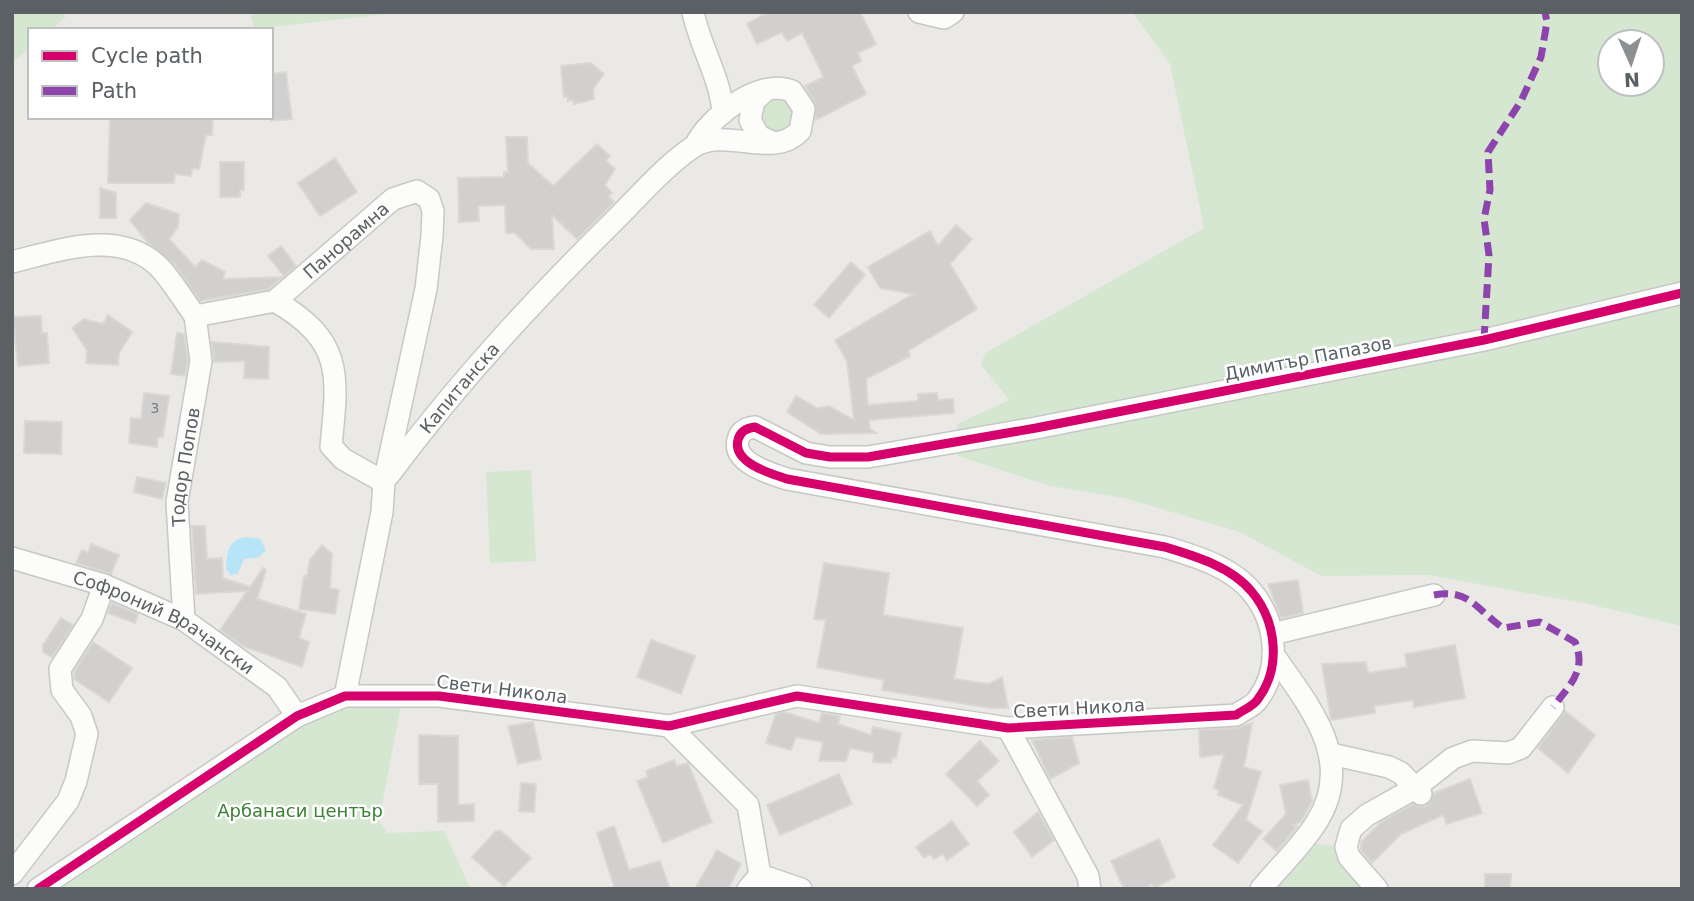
<svg xmlns="http://www.w3.org/2000/svg" width="1694" height="901" viewBox="0 0 1694 901" font-family="'DejaVu Sans',sans-serif">
<style>
.green{fill:#d6e7d1;fill-rule:evenodd}
.water{fill:#b8e4f8}
.building{fill:#d2d0cf;stroke:#dad8d5;stroke-width:2}
.lines{fill:none;stroke-linecap:round;stroke-linejoin:round}
.minor-casing{stroke:#c7c7c7;stroke-width:24}
.minor{stroke:#fcfcfb;stroke-width:21}
.quiet{stroke:#8e44ad;stroke-width:7;stroke-dasharray:14 7;stroke-linecap:butt}
.cycleway-casing{stroke:#fff;stroke-width:13}
.cycleway{stroke:#d6006c;stroke-width:9}
.labels{text-anchor:middle;dominant-baseline:central;stroke-width:5;stroke-linejoin:round;paint-order:stroke}
.number-label{font-size:14px;fill:#7a7d80}
.street-label{font-size:18px;fill:#5b6064;stroke:#fff}
.park-label{font-size:18px;fill:#3b8234;stroke:#fff}
</style>
<rect width="100%" height="100%" fill="#ebe9e6"/>
<g class="green">
<polygon points="12,12 65,12 65,18 51,30 30,30 30,48 12,63"/>
<polygon points="250,12 404,12 254,29"/>
<path d="M 1132,12 L 1682,12 L 1682,626 L 1588,604 L 1428,575 L 1321,576 L 1240,532 L 1124,498 L 1050,486 L 958,456 L 957,424 L 1009,400 L 981,365 L 985,353 L 1204,228 L 1170,64 ZM 1610,42 L 1652,42 L 1652,84 L 1610,84 Z"/>
<polygon points="768,89 804,109 777,143 750,110"/>
<polygon points="531,470 536,561 490,563 486,472"/>
<polygon points="403,695 379,821 387,833 444,831 471,889 38,889 297,716"/>
<polygon points="1302,842 1346,847 1377,889 1261,889"/>
</g>
<path class="water" d="M 245,537 L 260,539 L 266,550 L 259,557 L 244,559 L 238,573 L 231,575 L 226,569 C 227,553 227,541 245,537 Z"/>
<g class="building">
<polygon points="768,12 860,12 876,44 858,53 861,61 852,66 866,94 816,120 815,103 805,86 824,77 802,33 787,41 782,32 757,44 747,24"/>
<polygon points="591,63 604,74 593,89 594,99 574,104 573,100 568,101 568,96 564,97 561,66"/>
<polygon points="286,72 292,119 271,121 271,74"/>
<polygon points="110,117 213,117 212,135 206,135 199,169 192,169 191,176 175,174 174,183 108,183"/>
<polygon points="506,137 527,137 528,163 553,186 597,144 610,156 606,161 615,169 605,185 612,193 608,196 614,202 577,239 552,215 554,249 531,249 515,233 506,233 505,205 478,206 479,221 459,222 458,178 504,177 504,172 508,172"/>
<polygon points="335,158 357,192 320,216 298,183"/>
<polygon points="220,162 244,162 244,190 240,190 240,197 220,197"/>
<polygon points="100,188 116,193 116,218 100,218"/>
<polygon points="146,203 179,214 178,227 169,239 195,267 202,260 225,272 223,279 282,277 269,289 200,301 175,265 148,243 130,220"/>
<polygon points="956,225 972,239 950,264 977,309 908,351 910,356 866,379 868,405 918,401 918,394 937,393 938,400 953,399 954,413 869,420 870,429 876,433 821,434 787,412 796,396 817,408 829,406 854,420 847,361 835,340 913,294 880,288 868,267 930,231 938,246"/>
<polygon points="281,246 296,266 284,276 268,256"/>
<polygon points="851,262 865,275 829,318 814,305"/>
<polygon points="108,315 132,332 119,353 118,365 86,363 87,350 72,328 84,319 103,324"/>
<polygon points="41,316 42,333 47,333 49,363 18,366 13,317"/>
<polygon points="177,333 184,334 188,361 185,376 171,374"/>
<polygon points="212,342 269,347 268,379 244,378 245,361 214,362"/>
<polygon points="144,393 169,396 163,437 158,437 157,447 129,443 131,418 141,419"/>
<polygon points="25,421 62,422 61,454 24,453"/>
<polygon points="137,477 166,483 162,499 134,492"/>
<polygon points="192,526 205,526 207,559 222,558 223,578 250,587 263,568 266,570 257,599 306,614 299,638 309,642 302,667 243,646 220,630 247,591 196,594"/>
<polygon points="91,544 119,555 111,574 76,563 82,550 88,553"/>
<polygon points="322,545 332,554 330,588 339,590 335,614 299,609 304,576 307,576 310,560"/>
<polygon points="824,563 889,573 883,615 963,628 954,679 989,684 1002,677 1008,708 990,708 882,690 884,680 817,667 826,620 814,619"/>
<polygon points="1298,580 1303,613 1281,618 1268,584"/>
<polygon points="112,603 138,614 135,623 108,613"/>
<polygon points="61,618 73,625 52,657 43,652 43,645"/>
<polygon points="651,640 695,656 681,694 637,677"/>
<polygon points="93,642 132,668 109,702 74,679 75,670"/>
<polygon points="1455,645 1465,698 1414,707 1413,700 1374,706 1375,713 1331,720 1322,664 1366,662 1368,673 1407,667 1405,654"/>
<polygon points="1565,711 1595,735 1568,773 1538,748"/>
<polygon points="784,712 819,723 822,713 840,716 838,724 871,735 873,727 901,733 896,758 892,757 891,763 873,762 874,753 850,748 846,761 819,761 823,742 796,737 791,750 766,743 776,714"/>
<polygon points="533,722 541,759 518,764 508,726"/>
<polygon points="1252,723 1244,767 1261,772 1246,820 1262,831 1238,863 1213,845 1243,805 1218,795 1219,790 1214,788 1224,754 1200,757 1199,730 1237,728"/>
<polygon points="419,735 458,736 458,805 474,804 474,821 438,822 438,784 419,784"/>
<polygon points="1072,737 1079,763 1050,779 1032,740"/>
<polygon points="980,741 999,761 977,781 989,795 977,806 946,774"/>
<polygon points="674,760 677,766 688,763 712,822 663,843 637,781 648,777 646,771"/>
<polygon points="839,774 852,804 780,835 767,805"/>
<polygon points="1470,779 1482,813 1447,824 1443,815 1401,834 1372,863 1361,850 1361,842 1380,823 1413,804 1425,807 1430,803 1434,793"/>
<polygon points="1308,780 1312,801 1301,822 1293,825 1297,827 1277,851 1263,839 1286,814 1280,785"/>
<polygon points="521,783 536,784 534,812 519,811"/>
<polygon points="1038,812 1054,840 1032,857 1014,832"/>
<polygon points="952,821 969,844 947,860 943,854 934,859 930,854 924,858 916,847"/>
<polygon points="614,826 629,870 660,861 670,889 615,889 597,833"/>
<polygon points="496,831 501,831 531,858 504,886 472,857"/>
<polygon points="1159,839 1175,877 1154,888 1152,884 1142,889 1124,889 1111,861"/>
<polygon points="717,850 741,864 728,889 695,889"/>
<polygon points="1485,874 1511,874 1510,889 1485,889"/>
</g>
<g class="lines">
<defs>
<g id="minor">
<path d="M 693,12 C 700,47 721,79 723,113"/>
<polyline points="919,12 944,18 953,12"/>
<polyline points="766,90 754,101 750,120 759,136 772,142"/>
<path id="s1" d="M 12,262 C 60,250 121,228 160,268 C 173,282 184,301 195,316 L 275,301 L 393,199 L 417,191 L 429,199 L 433,211 L 432,236 L 426,289 L 384,482 L 382,512 L 345,696"/>
<path d="M 275,301 C 344,341 338,375 331,446 L 343,459 L 384,482"/>
<path id="s2" d="M 389,475 C 456,385 528,306 608,227 C 635,201 662,168 693,147 C 725,126 773,160 800,131 L 804,109 L 792,91 C 760,77 708,118 695,146"/>
<path id="s3" d="M 12,558 L 104,585 L 184,620 L 277,687 L 297,716"/>
<path id="s4" d="M 184,620 L 177,502 L 201,361 L 195,316"/>
<polyline points="1272,634 1434,595"/>
<polyline points="669,726 748,805 760,875 748,889"/>
<polyline points="1008,728 1088,876 1090,889"/>
<polyline points="1331,754 1389,767 1401,773 1421,794"/>
<polyline points="12,874 68,801 76,781 87,734 81,716 62,690 60,669 92,619 104,585"/>
<polyline points="760,875 801,889"/>
<path d="M 38,889 L 297,716 L 345,696 L 439,696 L 669,726 L 797,696 L 1008,728 L 1236,715 C 1243,710 1254,706 1258,699 C 1282,667 1276,621 1252,592 C 1232,567 1195,556 1165,547 L 787,479 C 772,474 732,463 738,440 C 740,431 747,428 755,427 L 806,453 L 830,457 L 868,457 L 1036,428 L 1484,340 L 1682,293"/>
<path d="M 1261,889 C 1279,867 1301,847 1316,823 C 1357,760 1308,705 1273,654"/>
<polyline points="1377,889 1349,857 1346,847 1351,829 1367,815 1415,788 1453,758 1472,751 1508,753 1521,748 1553,707"/>
</g>
</defs>
<use href="#minor" class="minor-casing"/>
<use href="#minor" class="minor"/>
<g class="quiet">
<polyline points="1484,340 1489,255 1484,219 1490,190 1488,152 1521,101 1541,57 1547,22 1545,12"/>
<path d="M 1434,595 C 1469,588 1477,610 1503,628 L 1540,622 L 1575,642 C 1587,670 1570,685 1553,707"/>
</g>
<defs>
<path id="cycleway" d="M 38,889 L 297,716 L 345,696 L 439,696 L 669,726 L 797,696 L 1008,728 L 1236,715 C 1243,710 1254,706 1258,699 C 1282,667 1276,621 1252,592 C 1232,567 1195,556 1165,547 L 787,479 C 772,474 732,463 738,440 C 740,431 747,428 755,427 L 806,453 L 830,457 L 868,457 L 1036,428 L 1484,340 L 1682,293"/>
</defs>
<use href="#cycleway" class="cycleway-casing"/>
<use href="#cycleway" class="cycleway"/>
</g>
<g class="labels">
<g class="number-label">
<text x="155" y="408">3</text>
</g>
<g class="street-label">
<text stroke="none"><textPath href="#s1" startOffset="390">Панорамна</textPath></text>
<text transform="translate(1308 358) rotate(-11)">Димитър Папазов</text>
<text stroke="none"><textPath href="#s2" startOffset="112">Капитанска</textPath></text>
<text stroke="none"><textPath href="#s4" startOffset="154">Тодор Попов</textPath></text>
<text stroke="none"><textPath href="#s3" startOffset="166">Софроний Врачански</textPath></text>
<text transform="translate(502 689) rotate(7)">Свети Никола</text>
<text transform="translate(1079 708) rotate(-3)">Свети Никола</text>
</g>
<g class="park-label">
<text x="300" y="810">Арбанаси център</text>
</g>
</g>
<rect width="1694" height="901" fill="none" stroke="#5b6064" stroke-width="28"/>
<rect x="28" y="28" width="245" height="91" fill="#ffffff" stroke="#bdbfc1" stroke-width="2"/>
<rect x="42" y="51" width="35" height="10" fill="#d6006c" stroke="#bdbfc1" stroke-width="2"/>
<text x="91" y="63" font-size="21" fill="#5b6064">Cycle path</text>
<rect x="42" y="86" width="35" height="10" fill="#8e44ad" stroke="#bdbfc1" stroke-width="2"/>
<text x="91" y="98" font-size="21" fill="#5b6064">Path</text>
<g transform="translate(1631 63) rotate(177)"><circle r="33" fill="#ffffff" stroke="#bdbfc1" stroke-width="2"/>
<path d="M0-5L12 26L0 18L-12 26Z" fill="#8d9092"/>
<text y="-10" font-size="19" font-weight="bold" text-anchor="middle" fill="#5b6064">N</text>
</g>
</svg>
